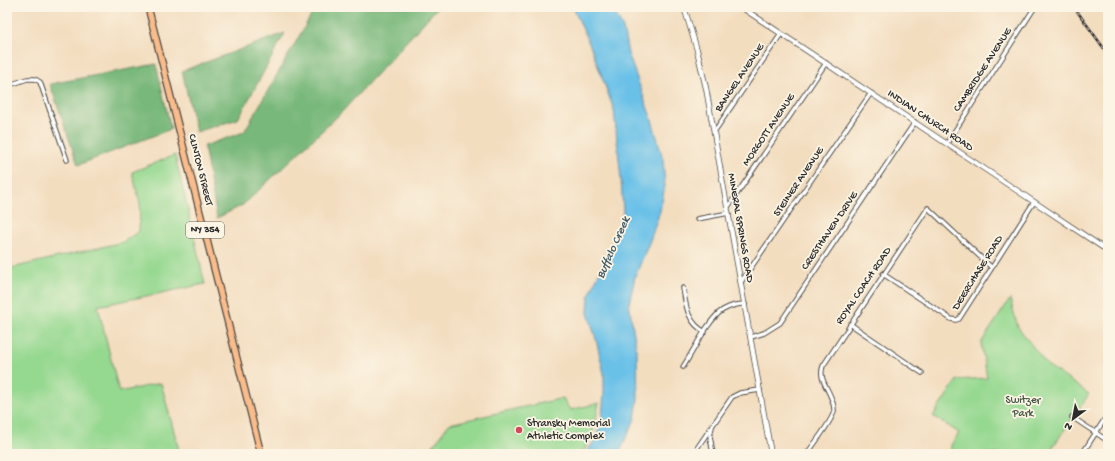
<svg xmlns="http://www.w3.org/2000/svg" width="1115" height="461" viewBox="0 0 1115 461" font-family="'Gochi Hand',sans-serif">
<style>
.green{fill:#95d890;stroke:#60825e}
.forest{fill:#78b87a;stroke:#527252}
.water{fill:#6bc1e8;stroke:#4b768a}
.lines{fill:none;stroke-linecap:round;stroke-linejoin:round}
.minor-casing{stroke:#494641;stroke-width:5.5}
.tertiary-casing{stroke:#494641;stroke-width:6}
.primary-casing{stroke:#494641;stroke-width:8}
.minor{stroke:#fff;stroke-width:3.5}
.tertiary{stroke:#fff;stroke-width:4.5}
.primary{stroke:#fabc8b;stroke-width:5.5}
.rail-casing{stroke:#2b2b2b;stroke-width:2.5}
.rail{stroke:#fcf5e5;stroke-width:1;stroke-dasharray:3;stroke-linecap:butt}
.poi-dot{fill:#d1495b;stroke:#fcf5e5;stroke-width:1.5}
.labels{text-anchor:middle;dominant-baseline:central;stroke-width:3.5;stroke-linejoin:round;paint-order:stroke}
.shield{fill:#fcf5e5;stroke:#6a6863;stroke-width:1}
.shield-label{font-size:10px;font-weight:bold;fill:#2b2b2b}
.street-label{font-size:11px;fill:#2b2b2b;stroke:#fcf5e5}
.park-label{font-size:11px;fill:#465644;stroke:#fcf5e5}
.poi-label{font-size:11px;fill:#2b2b2b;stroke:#fcf5e5;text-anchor:start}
.water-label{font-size:12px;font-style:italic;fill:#3e5864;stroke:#fcf5e5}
</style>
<rect width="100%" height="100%" fill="#fcf5e5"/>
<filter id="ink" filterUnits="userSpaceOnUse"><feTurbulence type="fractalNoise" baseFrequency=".025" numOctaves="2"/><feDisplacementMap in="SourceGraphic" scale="8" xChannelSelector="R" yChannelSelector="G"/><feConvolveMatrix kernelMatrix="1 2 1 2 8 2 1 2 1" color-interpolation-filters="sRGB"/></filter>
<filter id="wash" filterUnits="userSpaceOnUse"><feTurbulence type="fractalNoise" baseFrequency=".012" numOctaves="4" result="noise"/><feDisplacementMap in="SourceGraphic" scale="16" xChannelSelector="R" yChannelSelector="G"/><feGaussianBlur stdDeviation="0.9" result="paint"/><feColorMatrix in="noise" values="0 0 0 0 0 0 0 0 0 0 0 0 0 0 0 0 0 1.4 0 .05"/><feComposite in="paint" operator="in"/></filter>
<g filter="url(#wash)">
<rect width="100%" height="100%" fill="#f3ddbf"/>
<g class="green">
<polygon points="175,155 205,284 98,306 119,392 161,383 180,454 7,454 7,269 123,242 139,231 140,204 132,172"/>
<polygon points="1010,299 1018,327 1046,364 1089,394 1048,454 951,454 951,445 959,433 933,416 957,380 987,378 981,343"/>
<polygon points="563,398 570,410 599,403 592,436 582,454 427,454 449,424"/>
</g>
<g class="forest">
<polygon points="316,7 438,7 340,114 243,205 217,218 204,146 244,132"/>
<polygon points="285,33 238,119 196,132 182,71"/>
<polygon points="156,64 171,129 78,165 50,84"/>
</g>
<polygon class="water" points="573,7 612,7 623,28 628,53 653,123 663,159 665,186 660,211 651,238 635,277 629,303 637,353 638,399 635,419 619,454 586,454 596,438 602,417 604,393 604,374 596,339 588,313 589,296 613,241 623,212 621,180 614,110 592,50"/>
</g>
<g filter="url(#ink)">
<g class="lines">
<defs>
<g id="minor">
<polyline points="7,86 27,79 35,79 40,82 67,160"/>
<polyline points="714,132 781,34"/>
<polyline points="947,143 1035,7"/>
<polyline points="728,207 826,63"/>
<polyline points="697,219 729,213"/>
<polyline points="883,274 951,319 956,320 959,319 1034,202"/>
<polyline points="741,282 871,93"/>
<path d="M 683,288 C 686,306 687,322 705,332"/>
<polyline points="850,324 922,373"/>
<polyline points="751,337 764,333 780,323 915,122"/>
<path d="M 683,367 C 693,352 709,318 723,310 C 730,306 737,304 745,304"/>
<polyline points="1072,417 1108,441"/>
<polyline points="712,427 710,436 713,454"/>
<polyline points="693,454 732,397 740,393 760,390"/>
<path d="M 807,454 C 813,445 833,420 834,411 C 835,394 817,382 823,366 L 928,208 L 991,267"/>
<polyline points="1082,454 1108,414"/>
</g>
<g id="tertiary">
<polyline points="684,7 697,50 706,88 771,454"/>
<polyline points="741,7 1108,251"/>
</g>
<polyline id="primary" points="148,7 261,454"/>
</defs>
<use href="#minor" class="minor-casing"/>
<use href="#tertiary" class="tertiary-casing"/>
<use href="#primary" class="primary-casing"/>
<use href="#minor" class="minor"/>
<use href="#tertiary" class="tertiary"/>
<use href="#primary" class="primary"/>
<defs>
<polyline id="rail" points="1074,7 1108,54"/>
</defs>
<use href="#rail" class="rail-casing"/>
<use href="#rail" class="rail"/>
</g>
</g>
<circle class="poi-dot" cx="519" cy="430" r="4"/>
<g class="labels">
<rect class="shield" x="186" y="222" width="38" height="16" rx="3"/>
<g class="shield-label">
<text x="205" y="230">NY 354</text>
</g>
<g class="street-label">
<text transform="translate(983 70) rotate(-57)">CAMBRIDGE AVENUE</text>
<text transform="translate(740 78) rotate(-56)">BANGEL AVENUE</text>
<text transform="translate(930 121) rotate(34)">INDIAN CHURCH ROAD</text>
<text transform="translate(769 130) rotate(-56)">MORGOTT AVENUE</text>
<text transform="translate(200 170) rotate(76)">CLINTON STREET</text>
<text transform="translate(799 182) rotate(-56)">STEINER AVENUE</text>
<text transform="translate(740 228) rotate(80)">MINERAL SPRINGS ROAD</text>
<text transform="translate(830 231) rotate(-56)">CRESTHAVEN DRIVE</text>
<text transform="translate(978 273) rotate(-58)">DEERCHASE ROAD</text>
<text transform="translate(864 286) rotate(-56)">ROYAL COACH ROAD</text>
</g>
<g class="park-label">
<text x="1023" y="401">Switzer<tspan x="1023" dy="13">Park</tspan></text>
</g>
<g class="poi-label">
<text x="527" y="424">Stransky Memorial<tspan x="527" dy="13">Athletic Complex</tspan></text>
</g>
<g class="water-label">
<text transform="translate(614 248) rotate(-66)">Buffalo Creek</text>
</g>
</g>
<rect width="1115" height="461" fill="none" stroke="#fcf5e5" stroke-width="24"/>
<g transform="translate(1073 419) rotate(212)" stroke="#fcf5e5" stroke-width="3" paint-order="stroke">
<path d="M0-3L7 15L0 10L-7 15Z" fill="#2b2b2b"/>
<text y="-6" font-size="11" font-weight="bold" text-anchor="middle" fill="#2b2b2b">N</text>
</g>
</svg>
